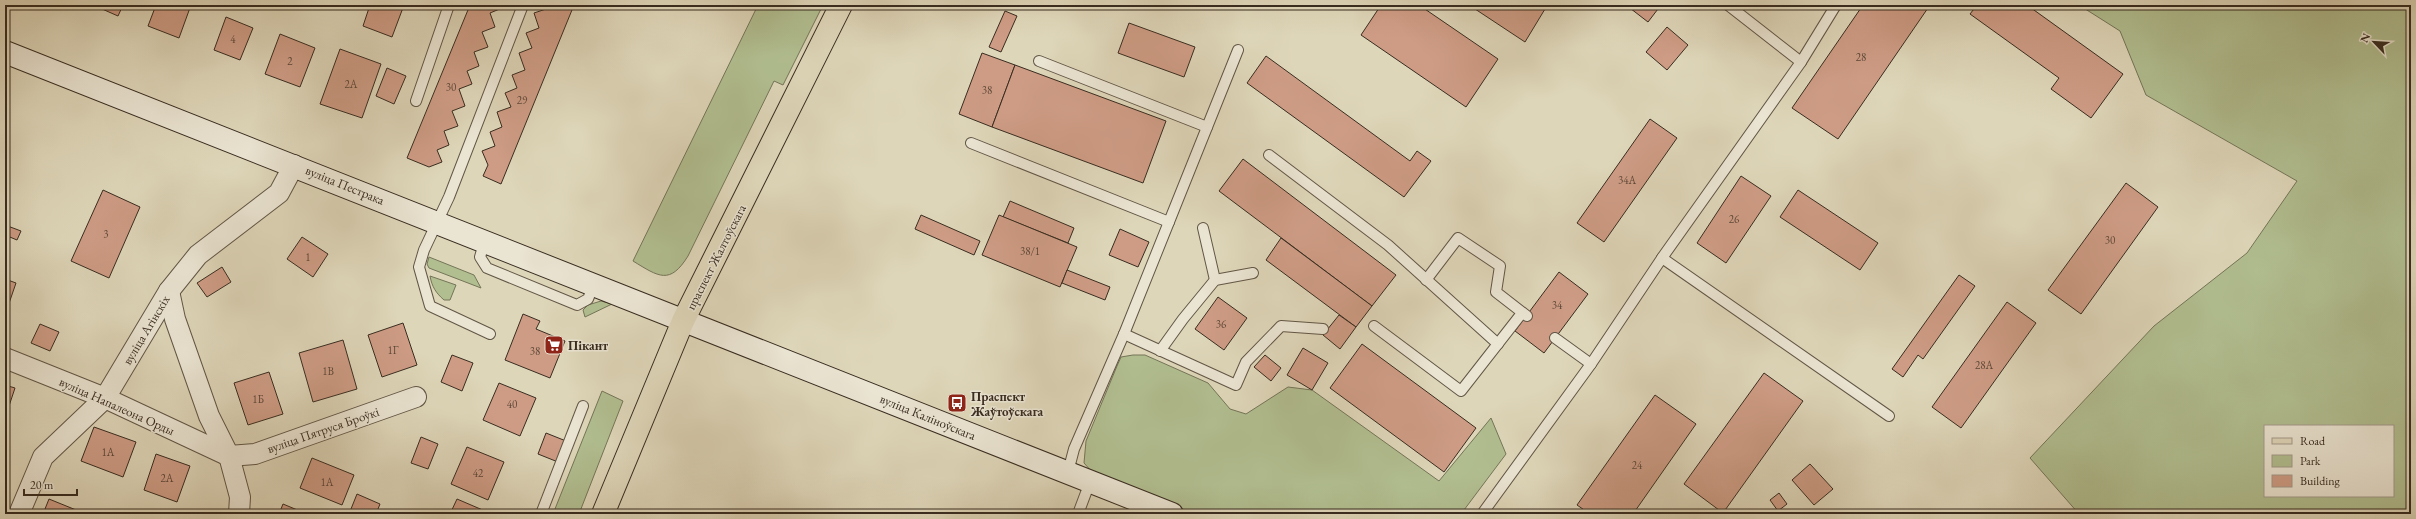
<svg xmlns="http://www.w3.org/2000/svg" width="2416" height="519" viewBox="0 0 2416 519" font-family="'EB Garamond',serif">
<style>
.green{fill:#b1be90;stroke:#747558;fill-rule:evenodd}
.building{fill:#ce9c85;stroke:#382c20}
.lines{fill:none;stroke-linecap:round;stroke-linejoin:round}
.lane-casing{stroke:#625646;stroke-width:12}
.street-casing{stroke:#625646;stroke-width:22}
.secondary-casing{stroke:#382c20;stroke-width:24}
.primary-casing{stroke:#382c20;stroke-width:24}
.lane{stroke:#eae4d2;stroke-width:10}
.street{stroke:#eae4d2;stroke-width:20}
.secondary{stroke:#eae4d2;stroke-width:22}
.primary{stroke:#ded6b9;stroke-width:22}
.labels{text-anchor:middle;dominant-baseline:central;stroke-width:3;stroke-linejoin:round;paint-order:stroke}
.number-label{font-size:11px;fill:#5e4839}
.street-label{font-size:13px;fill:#382c20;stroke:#eae4d2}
.poi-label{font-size:13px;font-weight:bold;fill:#382c20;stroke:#eae4d2;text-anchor:start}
</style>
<rect width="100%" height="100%" fill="#ded6b9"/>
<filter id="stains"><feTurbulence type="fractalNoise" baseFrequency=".005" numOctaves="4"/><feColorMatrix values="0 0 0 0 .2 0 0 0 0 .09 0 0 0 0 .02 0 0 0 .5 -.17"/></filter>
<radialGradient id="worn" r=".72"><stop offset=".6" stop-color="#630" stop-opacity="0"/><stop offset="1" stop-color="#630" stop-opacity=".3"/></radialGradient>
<g class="green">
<path d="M 758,5 L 823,5 L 783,85 L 774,81 L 688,256 C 670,285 659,277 633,261 Z"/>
<path d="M 2079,5 L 2411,5 L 2411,514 L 2079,514 L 2030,458 L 2154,326 L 2247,253 L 2297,181 L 2146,95 L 2120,31 ZM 2265,426 L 2393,426 L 2393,496 L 2265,496 Z"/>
<polygon points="429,257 474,275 481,288 429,268 427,264"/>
<path d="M 430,276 L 456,285 L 450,300 L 444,300 C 436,293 432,287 430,276 Z"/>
<polygon points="601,301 612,304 585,317 583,310 588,305"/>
<polygon points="1133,355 1145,355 1208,383 1230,409 1246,414 1288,387 1312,390 1439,481 1491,418 1506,454 1461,514 1195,514 1093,473 1084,463 1086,441 1117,366 1121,357"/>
<polygon points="602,391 623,401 579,514 553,514"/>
</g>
<g class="building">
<polygon points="93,5 123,5 118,16"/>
<polygon points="156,5 191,5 179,38 148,26"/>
<polygon points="370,5 404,5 392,37 363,26"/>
<polygon points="470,5 501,5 502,8 490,13 495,27 482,32 488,47 474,52 479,66 467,71 472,84 459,89 465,106 452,111 458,126 444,131 449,145 437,150 442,162 429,167 407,158"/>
<polygon points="544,5 574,5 501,184 483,176 488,165 482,151 495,146 490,132 502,127 497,112 511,107 505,93 517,88 512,75 525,70 519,53 532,48 526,33 539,28 534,13 546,9"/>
<polygon points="1381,5 1419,5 1498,59 1466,107 1361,35"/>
<polygon points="1469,5 1538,5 1545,9 1525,42"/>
<polygon points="1626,5 1661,5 1648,22"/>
<polygon points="1863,5 1930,5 1838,139 1792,108"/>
<polygon points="1977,5 2027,5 2123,74 2091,118 2051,89 2059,78 1970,14"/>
<polygon points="1005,11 1017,16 1001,52 989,47"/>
<polygon points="226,17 253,28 240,60 214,50"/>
<polygon points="1129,23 1195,47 1184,77 1118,53"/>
<polygon points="1667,27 1688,45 1667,70 1646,52"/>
<polygon points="280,34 315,48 300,87 265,74"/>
<polygon points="340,49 381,64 362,118 320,104"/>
<polygon points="982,53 1015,65 992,127 959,114"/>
<polygon points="1266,56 1410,161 1417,151 1431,161 1404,197 1247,83"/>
<polygon points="1015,65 1166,121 1143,183 992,127"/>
<polygon points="387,68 406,76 394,104 376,96"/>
<polygon points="1650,119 1677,138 1604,242 1577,223"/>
<polygon points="1243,159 1396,275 1372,306 1219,191"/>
<polygon points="1741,176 1771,196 1726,263 1697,243"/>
<polygon points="2126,183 2158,207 2081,314 2048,290"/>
<polygon points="103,190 140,207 109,278 71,261"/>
<polygon points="1798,190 1878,243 1860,270 1780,217"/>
<polygon points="1010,201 1074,228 1068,243 1003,217"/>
<polygon points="921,215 980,241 974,255 915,229"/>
<polygon points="999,215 1077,247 1060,287 982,255"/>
<polygon points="5,225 21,231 17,240 5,235"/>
<polygon points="1120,229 1149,242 1138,267 1109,255"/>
<polygon points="302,237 328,254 313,277 287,259"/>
<polygon points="1281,238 1372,306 1356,327 1266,260"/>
<polygon points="222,267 231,282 207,297 197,283"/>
<polygon points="1067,270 1110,287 1105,300 1062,283"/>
<polygon points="1559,272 1588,294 1544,353 1515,331"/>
<polygon points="1959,275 1975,286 1923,359 1918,355 1903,377 1892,369"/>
<polygon points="5,279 16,283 6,312 5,312"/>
<polygon points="1218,297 1247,318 1224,350 1195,329"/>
<polygon points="2007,302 2036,323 1961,428 1932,407"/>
<polygon points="523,314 540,321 536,329 565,341 550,378 505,360"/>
<polygon points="1339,315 1356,327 1340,349 1323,335"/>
<polygon points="403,323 417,365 382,377 368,335"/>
<polygon points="40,324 59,332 50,351 31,343"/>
<polygon points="343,340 357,389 313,402 299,353"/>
<polygon points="1362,344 1476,428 1444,472 1330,388"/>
<polygon points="1303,348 1328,363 1312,390 1287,375"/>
<polygon points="452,355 473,363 462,391 441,382"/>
<polygon points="1265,355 1281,368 1271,381 1254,367"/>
<polygon points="269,372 283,414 248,425 234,383"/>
<polygon points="1764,373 1803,401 1723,513 1684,484"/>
<polygon points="499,383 536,398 520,436 483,420"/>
<polygon points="5,385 15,388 5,418"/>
<polygon points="1655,395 1696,424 1633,514 1590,514 1577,505"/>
<polygon points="94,427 136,442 123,477 81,461"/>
<polygon points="546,433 566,441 558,462 538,454"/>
<polygon points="421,437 438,444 428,469 411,463"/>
<polygon points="467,447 504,462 488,500 451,484"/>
<polygon points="156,454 190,466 177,502 144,490"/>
<polygon points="312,458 354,475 342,505 300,488"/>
<polygon points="1810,464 1833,489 1814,505 1792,480"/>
<polygon points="1779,493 1787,504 1778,511 1770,500"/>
<polygon points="357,494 380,504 376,514 349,514"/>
<polygon points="49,499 81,512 81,514 43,514"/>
<polygon points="457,499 492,514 450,514"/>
<polygon points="283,504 307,514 279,514"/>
</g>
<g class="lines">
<defs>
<g id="lane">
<polyline points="1728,5 1801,62"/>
<polyline points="1039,61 1207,127"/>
<polyline points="416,101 449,5"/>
<polyline points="971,143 1169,222"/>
<polyline points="1269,155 1388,245 1498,344"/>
<polyline points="1203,228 1215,280"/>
<polyline points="485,240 480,257 487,268 577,305 588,299 594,284"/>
<polyline points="1662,258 1889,416"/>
<polyline points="1426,280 1458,238 1500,266 1496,292 1527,316"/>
<polyline points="1374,326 1461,391 1522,313"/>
<polyline points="490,334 430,306 419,267 424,250 449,197 523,5"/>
<polyline points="1124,334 1236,385 1246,362 1281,326 1323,329"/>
<polyline points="1555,338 1591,364"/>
<polyline points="1160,351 1183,319 1215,280 1253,273"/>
<polyline points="1068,472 1074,449 1124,334 1238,50"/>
<polyline points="541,514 583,406"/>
<polyline points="1078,514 1090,482"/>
<polyline points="1482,514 1591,364 1662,258 1801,62 1836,5"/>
</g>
<g id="street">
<polyline points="169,291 175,319 209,416 229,456 240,497 239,514"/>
<polyline points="5,358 105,398 229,456 255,454 416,397"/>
<polyline points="19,514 43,457 105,398 169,291 198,255 279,193 294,165"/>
</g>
<polyline id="secondary" points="5,52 1172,514"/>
<polyline id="primary" points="603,514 683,321 841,5"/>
</defs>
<use href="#lane" class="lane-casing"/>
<use href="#street" class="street-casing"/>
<use href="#secondary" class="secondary-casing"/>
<use href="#primary" class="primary-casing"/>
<use href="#lane" class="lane"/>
<use href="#street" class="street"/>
<use href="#secondary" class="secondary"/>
<use href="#primary" class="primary"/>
</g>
<defs>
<symbol id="supermarket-square" viewBox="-11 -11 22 22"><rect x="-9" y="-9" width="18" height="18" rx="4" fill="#8f2418" stroke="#eae4d2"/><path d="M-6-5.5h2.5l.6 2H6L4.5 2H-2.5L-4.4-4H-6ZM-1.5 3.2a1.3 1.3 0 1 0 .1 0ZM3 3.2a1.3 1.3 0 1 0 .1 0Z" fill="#fff"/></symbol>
<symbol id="bus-square" viewBox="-11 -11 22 22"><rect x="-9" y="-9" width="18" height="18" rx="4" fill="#8f2418" stroke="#eae4d2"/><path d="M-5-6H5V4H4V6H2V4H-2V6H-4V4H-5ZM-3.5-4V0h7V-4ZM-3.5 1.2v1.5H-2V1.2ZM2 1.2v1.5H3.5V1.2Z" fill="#fff"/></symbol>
</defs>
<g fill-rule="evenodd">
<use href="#supermarket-square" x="543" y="334" width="22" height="22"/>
<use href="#bus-square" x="946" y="392" width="22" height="22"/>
</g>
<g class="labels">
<g class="number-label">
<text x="233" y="39">4</text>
<text x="1861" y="57">28</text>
<text x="290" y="61">2</text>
<text x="351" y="84">2А</text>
<text x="451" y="87">30</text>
<text x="987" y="90">38</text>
<text x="522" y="100">29</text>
<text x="1627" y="180">34А</text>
<text x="1734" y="219">26</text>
<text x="106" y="234">3</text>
<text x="2110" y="240">30</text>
<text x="1030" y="251">38/1</text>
<text x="308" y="257">1</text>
<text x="1557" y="305">34</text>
<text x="1221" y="324">36</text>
<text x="393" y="350">1Г</text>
<text x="535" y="351">38</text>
<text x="1984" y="365">28А</text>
<text x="328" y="371">1В</text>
<text x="258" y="399">1Б</text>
<text x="512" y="404">40</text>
<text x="108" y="452">1А</text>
<text x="1637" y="465">24</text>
<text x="478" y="473">42</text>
<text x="167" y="478">2А</text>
<text x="327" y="482">1А</text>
</g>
<g class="street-label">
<text transform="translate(345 185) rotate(22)">вуліца Пестрака</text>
<text transform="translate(716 257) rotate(-63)">праспект Жалтоўскага</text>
<text transform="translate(146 330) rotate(-59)">вуліца Агінскіх</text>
<text transform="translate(117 406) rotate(24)">вуліца Напалеона Орды</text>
<text transform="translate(928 417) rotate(22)">вуліца Каліноўскага</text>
<text transform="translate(323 430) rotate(-19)">вуліца Пятруся Броўкі</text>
</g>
<g class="poi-label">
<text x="568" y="345">Пікант</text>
<text x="971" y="396">Праспект<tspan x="971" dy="15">Жаўтоўскага</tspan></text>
</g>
</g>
<rect width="2416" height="519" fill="none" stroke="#ded6b9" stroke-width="20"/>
<rect x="6" y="6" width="2404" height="507" fill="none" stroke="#382c20" stroke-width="2"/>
<rect x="10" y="10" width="2396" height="499" fill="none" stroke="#382c20"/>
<rect x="2264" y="425" width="130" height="72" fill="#eae4d2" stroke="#a39a8b"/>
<rect x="2272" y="438" width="20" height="6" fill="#ded6b9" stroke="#a39a8b"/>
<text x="2300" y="445" font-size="12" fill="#382c20">Road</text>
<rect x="2272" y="455" width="20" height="12" fill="#b1be90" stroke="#a39a8b"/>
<text x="2300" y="465" font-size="12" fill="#382c20">Park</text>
<rect x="2272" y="475" width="20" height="12" fill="#ce9c85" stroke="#a39a8b"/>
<text x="2300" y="485" font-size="12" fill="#382c20">Building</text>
<g transform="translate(2374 42) rotate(295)" stroke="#eae4d2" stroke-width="3" paint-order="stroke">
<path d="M0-3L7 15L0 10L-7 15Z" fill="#382c20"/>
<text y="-6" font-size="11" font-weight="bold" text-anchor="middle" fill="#382c20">N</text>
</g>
<path d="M24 489v6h53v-6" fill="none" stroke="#382c20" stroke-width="2"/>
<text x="30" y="489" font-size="12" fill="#382c20" stroke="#eae4d2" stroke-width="3" paint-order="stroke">20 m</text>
<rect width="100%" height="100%" filter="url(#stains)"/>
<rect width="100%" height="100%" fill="url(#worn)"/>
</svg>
